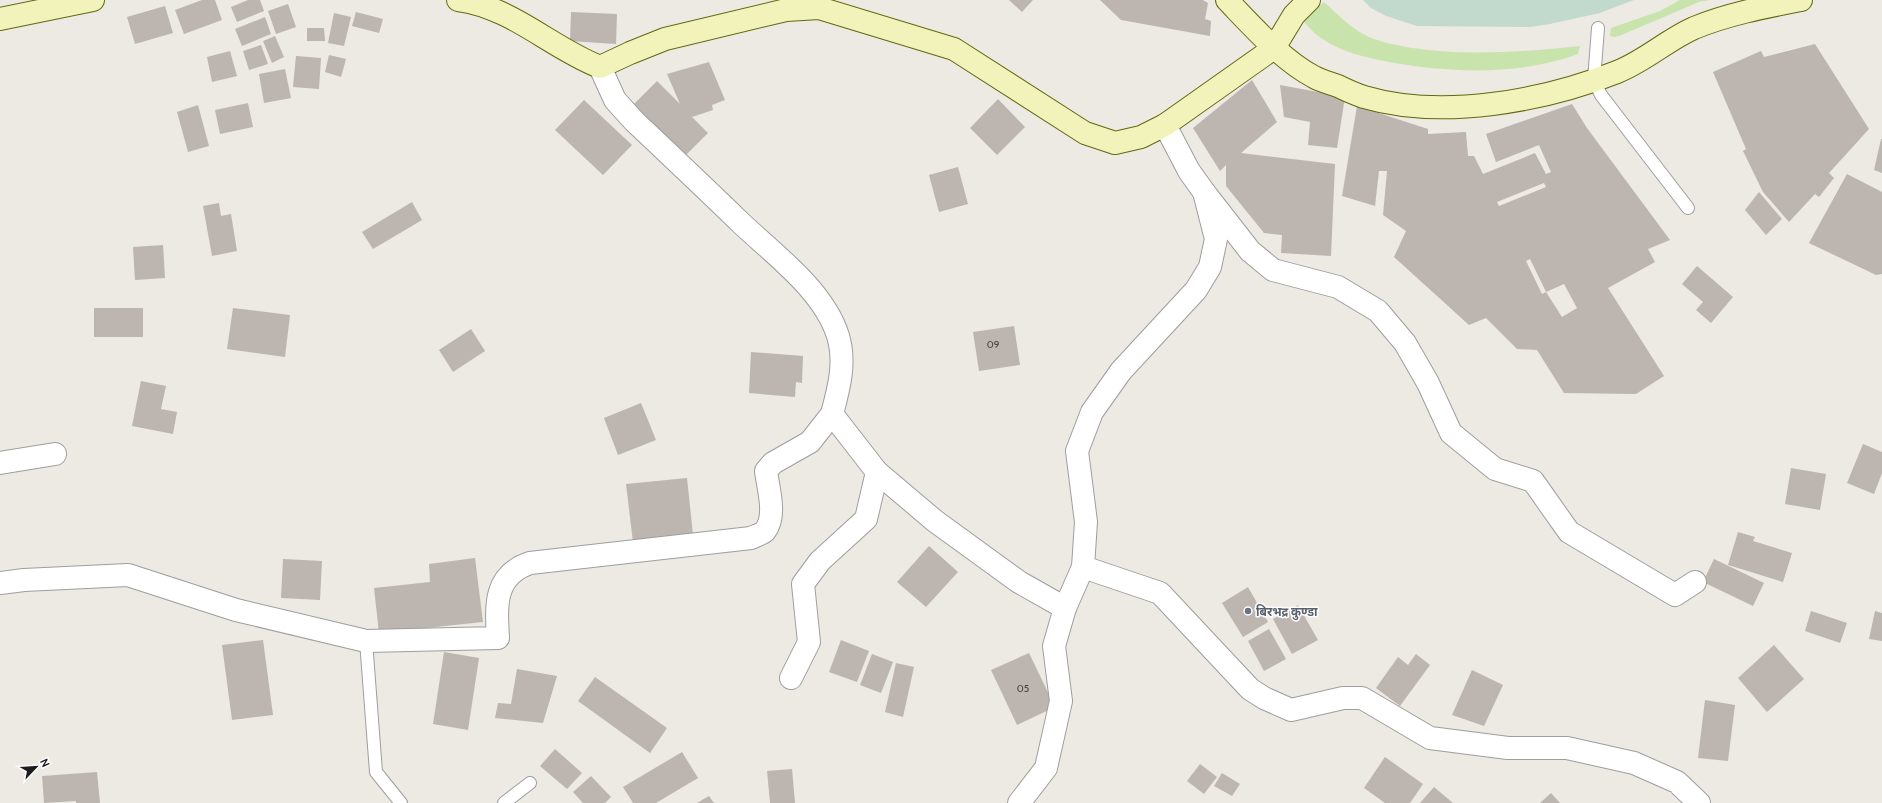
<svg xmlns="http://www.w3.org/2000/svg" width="1882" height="803" viewBox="0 0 1882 803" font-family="Cabin,'Noto Sans Devanagari',sans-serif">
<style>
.grass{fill:#c9e3ad}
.wetland{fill:#c2dace}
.building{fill:#bdb5b0;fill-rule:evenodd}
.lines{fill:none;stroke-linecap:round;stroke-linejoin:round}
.lane-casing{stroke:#9e9e9e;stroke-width:14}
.street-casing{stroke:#9e9e9e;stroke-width:24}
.secondary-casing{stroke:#61690e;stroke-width:24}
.lane{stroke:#fff;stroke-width:12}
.street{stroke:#fff;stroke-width:22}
.secondary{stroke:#f2f3bb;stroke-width:22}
.worship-dot{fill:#6b7280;stroke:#fff;stroke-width:1.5}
.labels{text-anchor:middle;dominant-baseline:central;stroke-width:3;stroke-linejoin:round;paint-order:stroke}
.number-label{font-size:10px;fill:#454342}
.worship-label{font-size:12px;font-weight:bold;fill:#5b616d;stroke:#fff;text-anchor:start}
</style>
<rect width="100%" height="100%" fill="#ede9e3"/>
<g class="grass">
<polygon points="1680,0 1709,0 1699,2 1619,36 1614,37 1610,36 1611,28 1660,11"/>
<path d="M 1324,2 C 1335,12 1346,23 1358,31 C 1372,40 1386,43 1401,46 C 1461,57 1521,52 1580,46 L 1578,54 C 1518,76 1451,73 1389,62 C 1366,57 1342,53 1323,39 C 1315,35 1309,27 1303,21 Z"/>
</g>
<polygon class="wetland" points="1363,0 1634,0 1600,13 1550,24 1530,27 1417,26 1386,16 1371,8"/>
<g class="building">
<polygon points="202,0 215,0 222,20 184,34 175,10"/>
<polygon points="248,0 260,0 264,11 237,22 231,7"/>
<polygon points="1009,0 1033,0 1022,12"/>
<polygon points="1100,0 1203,0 1208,3 1205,19 1211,21 1210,36 1121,20"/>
<polygon points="288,4 296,27 276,34 268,11"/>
<polygon points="165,6 173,33 135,44 127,17"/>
<polygon points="356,12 383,19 379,33 352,26"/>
<polygon points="571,12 617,14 616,44 570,41"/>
<polygon points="334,13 351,17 344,46 328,43"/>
<polygon points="265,17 271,34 242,46 235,29"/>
<polygon points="307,28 324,28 325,41 307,41"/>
<polygon points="275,36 284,57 272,63 263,41"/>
<polygon points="1815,44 1869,129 1829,173 1834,178 1819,197 1815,194 1789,222 1763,192 1743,151 1746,149 1713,72 1761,51 1764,57"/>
<polygon points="261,45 268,64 249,70 243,51"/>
<polygon points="230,51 237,76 212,82 207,57"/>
<polygon points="329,55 346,59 341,77 325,72"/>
<polygon points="296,56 321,58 319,89 293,87"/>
<polygon points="709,62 725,100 712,105 713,110 692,117 708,133 683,158 632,106 657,81 680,104 667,74"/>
<polygon points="285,69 291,98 264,103 259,74"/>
<polygon points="1252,80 1277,122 1241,153 1335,164 1331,256 1281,253 1282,235 1264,233 1226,186 1226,165 1220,171 1193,128"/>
<polygon points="1280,85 1345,97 1337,148 1308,145 1310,122 1284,117"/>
<polygon points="998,99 1025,127 997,155 970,128"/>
<polygon points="584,100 632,145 603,175 555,130"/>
<polygon points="248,103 253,127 220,134 215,110"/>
<path d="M 1572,104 L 1587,128 L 1670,240 L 1648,249 L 1655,262 L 1608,288 L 1664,376 L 1636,394 L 1564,393 L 1537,350 L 1517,349 L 1486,318 L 1469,325 L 1394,257 L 1406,231 L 1383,215 L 1387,171 L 1379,171 L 1375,206 L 1342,196 L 1357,106 L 1428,129 L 1428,134 L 1466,132 L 1468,156 L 1474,156 L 1483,174 L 1535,153 L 1546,174 L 1551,172 L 1539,145 L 1496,162 L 1486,134 ZM 1544,183 L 1546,187 L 1499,206 L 1497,202 ZM 1530,259 L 1546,292 L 1542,294 L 1526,261 ZM 1564,284 L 1577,308 L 1562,317 L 1546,292 Z"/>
<polygon points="198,105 209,146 188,152 177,112"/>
<polygon points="1881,139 1882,139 1882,173 1874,170"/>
<polygon points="958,167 968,204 939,212 929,175"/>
<polygon points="1847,174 1882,192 1882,274 1876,275 1809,243"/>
<polygon points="1759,192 1782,219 1766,235 1745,210"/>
<polygon points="412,202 422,220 373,249 362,232"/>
<polygon points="219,203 221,216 231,214 237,251 212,256 203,206"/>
<polygon points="163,245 165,278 135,280 133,247"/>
<polygon points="1697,266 1733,297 1711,323 1696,310 1703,302 1682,284"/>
<rect x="94" y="308" width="49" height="29"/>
<polygon points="233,308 290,315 285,357 227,349"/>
<polygon points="1014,326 1020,365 979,371 973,332"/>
<polygon points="471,329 485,351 453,372 439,350"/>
<polygon points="751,352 803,356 802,383 796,382 795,397 749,393"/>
<polygon points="141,381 166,386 161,409 177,412 173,434 132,426"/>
<polygon points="641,403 656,440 618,455 604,418"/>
<polygon points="1863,444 1882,452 1882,473 1874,494 1847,483"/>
<polygon points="1791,468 1826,474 1820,510 1785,504"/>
<polygon points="687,478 693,535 633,542 626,484"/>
<polygon points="1738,532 1755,537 1753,541 1792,553 1783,582 1728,565"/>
<polygon points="929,546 958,572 926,607 897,582"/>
<polygon points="475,558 483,622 379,633 374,588 430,582 429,564"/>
<polygon points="283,559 322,561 320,600 281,598"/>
<polygon points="1714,559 1764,583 1753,606 1703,582"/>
<polygon points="1248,587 1268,622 1243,637 1222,603"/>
<polygon points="1298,605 1318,640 1292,654 1273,619"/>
<polygon points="1811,611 1847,623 1840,643 1805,631"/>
<polygon points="1875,611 1882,613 1882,641 1869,639"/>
<polygon points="1269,629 1286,659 1264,671 1248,641"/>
<polygon points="263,640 273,715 232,720 222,645"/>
<polygon points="841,640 869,651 857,682 829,672"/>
<polygon points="1774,645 1804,679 1767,712 1738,678"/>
<polygon points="444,652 479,658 468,730 433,724"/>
<polygon points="1029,653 1055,707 1017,725 991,670"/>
<polygon points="872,654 893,662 881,693 860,685"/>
<polygon points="1416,654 1430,665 1400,706 1376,688 1398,657 1408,665"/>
<polygon points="896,663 914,667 903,717 885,712"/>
<polygon points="517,669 557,676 543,723 495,718 498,703 511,704"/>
<polygon points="1472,670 1503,685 1484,726 1452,715"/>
<polygon points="595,677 667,728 650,753 578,701"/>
<polygon points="1705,700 1735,705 1728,761 1698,758"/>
<polygon points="555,749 582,773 567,789 540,766"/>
<polygon points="682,752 698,778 656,803 633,803 623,787"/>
<polygon points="1385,757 1423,784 1410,803 1385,803 1364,788"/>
<polygon points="1200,764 1217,777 1204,794 1187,781"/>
<polygon points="792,769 795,803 770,803 767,771"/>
<polygon points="97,772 100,803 76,803 76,801 44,803 42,776"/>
<polygon points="1222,773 1240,784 1232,796 1214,786"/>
<polygon points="591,776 611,797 605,803 583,803 573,792"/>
<polygon points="1434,787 1453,803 1420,803"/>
<polygon points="1551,793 1560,803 1540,803"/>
<polygon points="709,796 714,803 697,803"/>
</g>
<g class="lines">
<defs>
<g id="lane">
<polyline points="1598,28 1594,80 1601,95 1688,208"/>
<polyline points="366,641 376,772 401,803"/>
<polyline points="504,803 530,783"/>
</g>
<g id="street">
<path d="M 600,67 L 615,100 L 634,121 C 670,155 706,189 742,224 C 775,255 824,291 838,336 C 846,362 839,388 832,414 L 877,472 L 935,521 L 1019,582 L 1065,608 L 1054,646 L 1061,701 L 1046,768 L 1019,803"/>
<polyline points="1204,192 1250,251 1273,270 1338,287 1378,311 1405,343 1428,383 1451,433 1495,469 1533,481 1569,532 1675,595 1695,582"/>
<polyline points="0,463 55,454"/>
<polyline points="1083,567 1086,522 1077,451 1092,412 1121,371 1196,290 1210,267 1216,239 1204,192 1189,171 1165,125"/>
<path d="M 0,583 L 24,580 L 128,575 L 236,610 L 366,641 L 498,638 C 496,605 494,575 530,563 L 751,538 C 755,536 762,534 765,531 C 777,516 768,488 766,471 L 773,463 L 810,442 L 832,414"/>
<polyline points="1065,608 1083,567 1160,593 1250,689 1264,698 1291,710 1343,698 1362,698 1430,738 1508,748 1567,748 1634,763 1677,782 1699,803"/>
<polyline points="791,678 809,642 803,584 820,561 866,519 877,472"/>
</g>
<g id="secondary">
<path d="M 458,0 C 512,7 551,48 600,67 L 630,53 L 665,39 L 786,10 L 819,8 L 954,49 L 1085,133 L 1115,143 L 1141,137 L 1165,125 L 1274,48 L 1294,15 L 1309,0"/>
<path d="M 1227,0 C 1252,26 1282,60 1314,77 C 1321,81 1330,83 1338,86 C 1346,90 1355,94 1364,97 C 1442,120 1544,101 1617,72 C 1645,61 1667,40 1694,28 C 1728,14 1765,7 1801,0"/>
<polyline points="0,19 93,0"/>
</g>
</defs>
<use href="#lane" class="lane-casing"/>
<use href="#street" class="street-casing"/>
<use href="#secondary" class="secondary-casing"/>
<use href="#lane" class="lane"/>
<use href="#street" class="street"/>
<use href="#secondary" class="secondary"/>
</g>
<circle class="worship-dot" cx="1248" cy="611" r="4"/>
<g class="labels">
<g class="number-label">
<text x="993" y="344">09</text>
<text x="1023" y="688">05</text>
</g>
<g class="worship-label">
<text x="1256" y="611">बिरभद्र कुण्डा</text>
</g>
</g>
<g transform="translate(36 767) rotate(65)" stroke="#ffffff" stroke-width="3" paint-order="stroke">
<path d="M0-3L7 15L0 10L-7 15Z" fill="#1d1d1d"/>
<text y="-6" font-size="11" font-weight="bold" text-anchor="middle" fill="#1d1d1d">N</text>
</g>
</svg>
